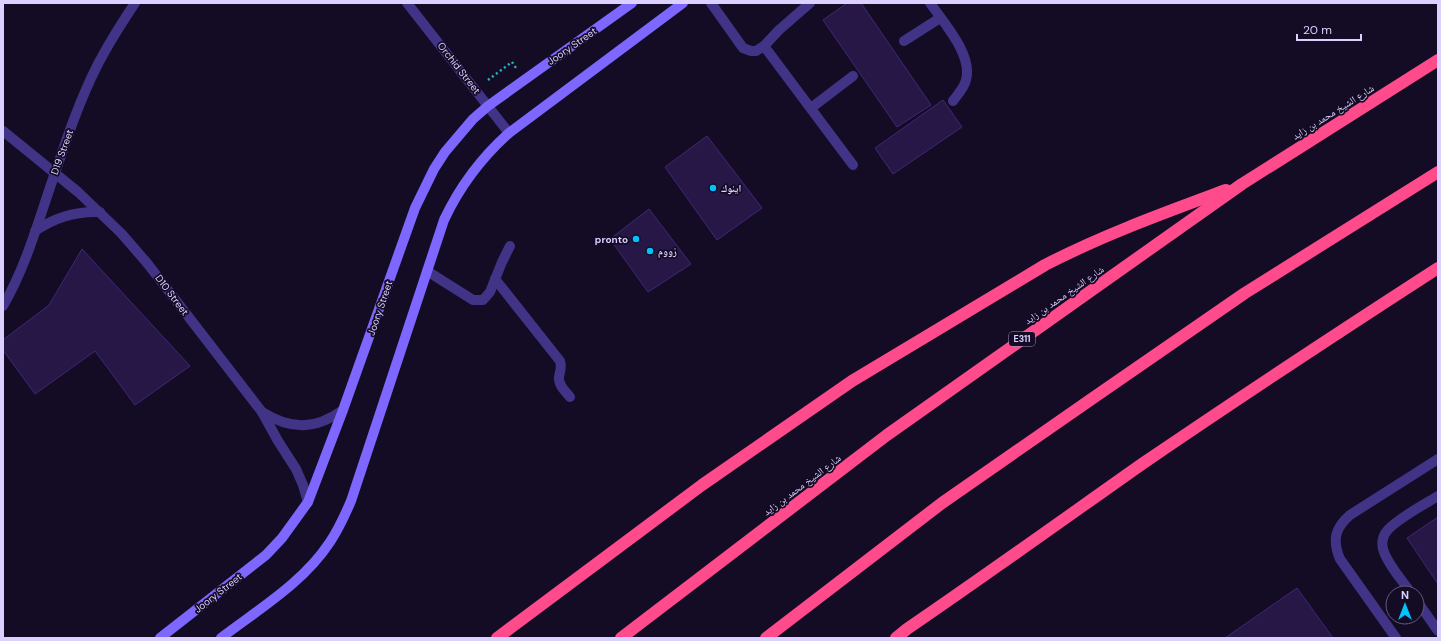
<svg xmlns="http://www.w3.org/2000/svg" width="1441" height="641" viewBox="0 0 1441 641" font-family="'DM Sans','Noto Naskh Arabic',sans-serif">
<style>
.building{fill:#271747;stroke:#402775}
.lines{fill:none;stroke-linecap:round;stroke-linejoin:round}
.path{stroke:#25b4be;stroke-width:2.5;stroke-dasharray:2 3;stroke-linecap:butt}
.lane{stroke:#413487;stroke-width:10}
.street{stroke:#413487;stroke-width:10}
.secondary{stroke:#7d67ff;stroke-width:10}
.highway{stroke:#ff4b8b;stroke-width:12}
.poi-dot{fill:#00c3fb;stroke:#140c25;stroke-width:1.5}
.labels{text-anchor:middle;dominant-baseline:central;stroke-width:3.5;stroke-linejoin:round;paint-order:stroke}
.shield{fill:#140c25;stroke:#9f95be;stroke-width:1}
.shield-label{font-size:9px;font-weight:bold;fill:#dbd0ff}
.street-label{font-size:10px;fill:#dbd0ff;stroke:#140c25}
.poi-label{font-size:10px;font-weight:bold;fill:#dbd0ff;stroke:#140c25;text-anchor:start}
</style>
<rect width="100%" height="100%" fill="#140c25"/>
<g class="building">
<polygon points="847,3 861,3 931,105 897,127 823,20"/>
<polygon points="943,100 962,127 893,174 875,148"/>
<polygon points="707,136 762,208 717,240 665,167"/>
<polygon points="649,209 691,264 648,292 610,239"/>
<polygon points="82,249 190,366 135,405 95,351 35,394 3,350 3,340 49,305"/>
<polygon points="1438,517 1438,584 1407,538"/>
<polygon points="1297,588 1333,638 1225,638"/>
</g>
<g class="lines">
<polyline class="path" points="488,80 512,62 516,68"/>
<g class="lane">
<polyline points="711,3 743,48 751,51 756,51 764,46 779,30 810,3"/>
<path d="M 930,3 C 944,23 973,55 966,80 C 964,88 958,94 953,101"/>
<polyline points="904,41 940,18"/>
<polyline points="764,46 853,165"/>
<polyline points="811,108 853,76"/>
<polyline points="427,271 473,300 483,300 490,292 502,262 510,246"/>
<path d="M 495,279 L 560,361 C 562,367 560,371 559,377 C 558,385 565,391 570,397"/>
</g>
<g class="street">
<polyline points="407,3 509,133"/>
<path d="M 3,131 L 78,192 L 121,233 L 147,263 L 262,412 C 291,430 315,430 343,410"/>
<path d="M 35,231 C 55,217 75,211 100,212"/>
<path d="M 3,306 C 27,265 39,218 55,173 C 67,138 79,102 96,68 C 107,46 121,24 135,3"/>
<polyline points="262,412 278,441 296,469 303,485 308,502"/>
<path d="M 1411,593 C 1402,580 1389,566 1384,552 C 1381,545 1382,536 1387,531 C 1395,520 1425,504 1438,496"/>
<polyline points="1417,601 1438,631"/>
<path d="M 1396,638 L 1340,559 C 1332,540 1335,528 1350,515 L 1438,459"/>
</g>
<g class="secondary">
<polyline points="160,638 266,555 282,538 308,502 343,410 415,208 434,169 445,152 473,119 488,106 632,3"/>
<path d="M 221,638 C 259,609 303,583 330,542 C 338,530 345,515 351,501 L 444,220 C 460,186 481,158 509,133 L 683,3"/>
</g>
<g class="highway">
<path d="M 497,638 L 702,485 L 852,381 L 1045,265 C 1103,235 1164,213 1226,190"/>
<polyline points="621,638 887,435 1242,184 1438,60"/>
<polyline points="766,638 942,503 1093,398 1245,293 1438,172"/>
<path d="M 896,638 L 907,629 C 986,575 1064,519 1142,464 C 1240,397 1339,332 1438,268"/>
</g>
</g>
<g class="poi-dot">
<circle cx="713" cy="188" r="4"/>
<circle cx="636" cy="239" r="4"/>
<circle cx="650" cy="251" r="4"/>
</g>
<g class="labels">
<rect class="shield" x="1009" y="332" width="26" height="14" rx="3"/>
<g class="shield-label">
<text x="1022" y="339">E311</text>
</g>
<g class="street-label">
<text transform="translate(572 46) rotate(-35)">Joory Street</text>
<text transform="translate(459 68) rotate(52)">Orchid Street</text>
<text transform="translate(1333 112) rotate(-32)">شارع الشيخ محمد بن زايد</text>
<text transform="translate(62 152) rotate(-70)">D19 Street</text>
<text transform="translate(172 295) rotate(53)">D10 Street</text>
<text transform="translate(1064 295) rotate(-35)">شارع الشيخ محمد بن زايد</text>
<text transform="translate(380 308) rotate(-71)">Joory Street</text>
<text transform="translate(802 485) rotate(-37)">شارع الشيخ محمد بن زايد</text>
<text transform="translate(218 593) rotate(-38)">Joory Street</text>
</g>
<g class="poi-label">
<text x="721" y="188">اينوك</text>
<text x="628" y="239" text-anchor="end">pronto</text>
<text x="658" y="251">زووم</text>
</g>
</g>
<rect width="1441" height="641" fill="none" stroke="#dbd0ff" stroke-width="8"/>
<g transform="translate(1405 605)"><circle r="19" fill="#140c25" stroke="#645a7c"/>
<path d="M0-3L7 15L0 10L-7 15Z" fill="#00c3fb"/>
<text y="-6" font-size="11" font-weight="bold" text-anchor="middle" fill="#dbd0ff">N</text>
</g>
<path d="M1297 34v6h64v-6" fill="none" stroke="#dbd0ff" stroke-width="2"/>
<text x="1303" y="34" font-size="12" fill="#dbd0ff" stroke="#140c25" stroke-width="3" paint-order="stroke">20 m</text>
</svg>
